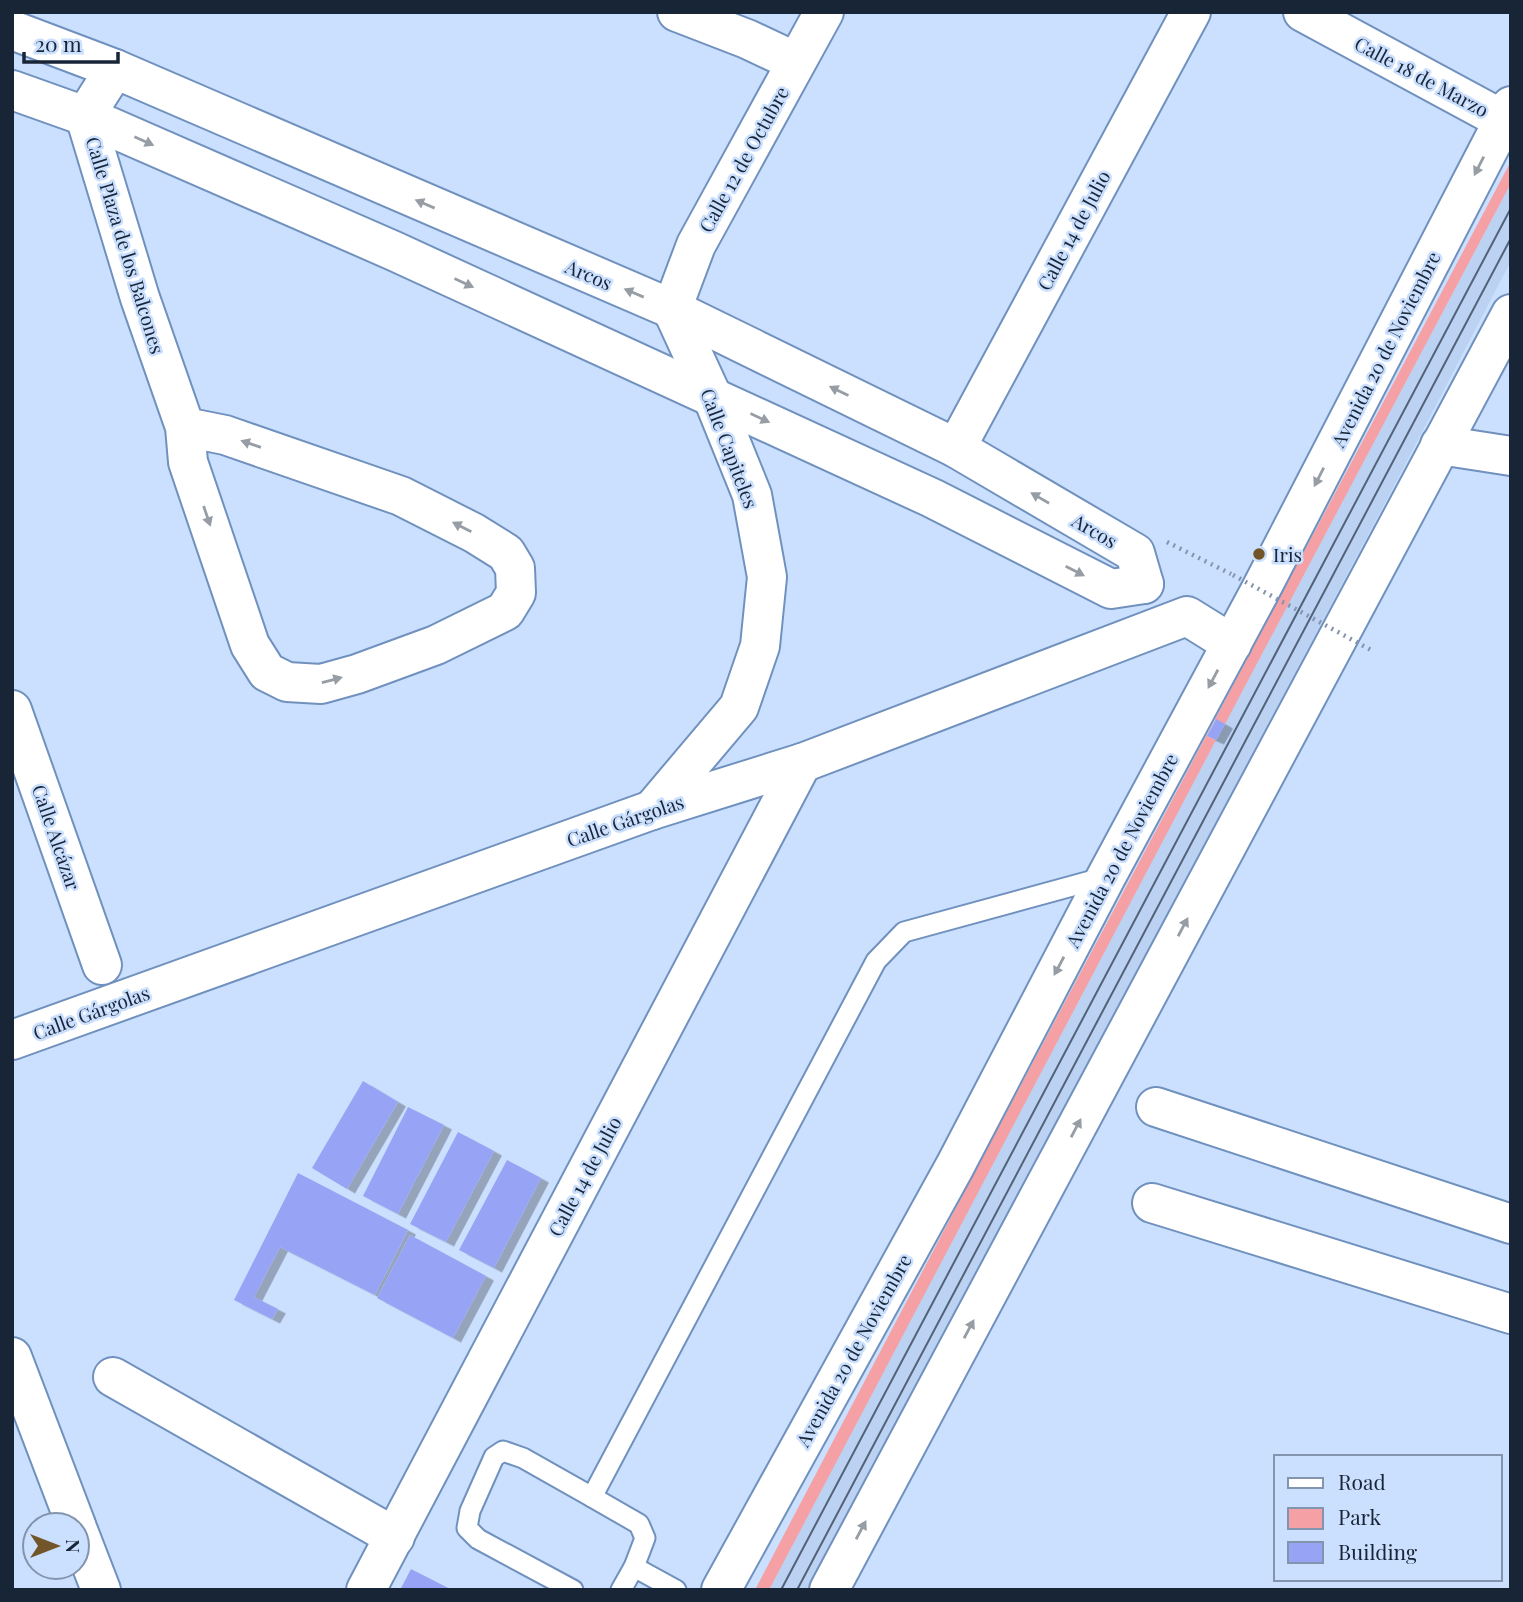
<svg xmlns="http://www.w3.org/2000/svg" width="1523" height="1602" viewBox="0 0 1523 1602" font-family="'Playfair Display',serif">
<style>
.built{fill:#bbd2f3}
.green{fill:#f4a0a4}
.building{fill:#97a4f6;filter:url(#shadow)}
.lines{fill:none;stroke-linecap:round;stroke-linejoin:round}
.lane-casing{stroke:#7091be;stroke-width:23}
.street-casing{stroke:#7091be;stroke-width:42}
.secondary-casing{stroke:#7091be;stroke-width:42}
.path{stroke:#8395ae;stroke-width:4.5;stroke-dasharray:2 5;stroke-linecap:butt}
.lane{stroke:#fff;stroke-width:19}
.street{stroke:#fff;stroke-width:38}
.secondary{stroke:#fff;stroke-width:38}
.tram{stroke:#526278;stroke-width:2}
.path-bridge{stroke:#8395ae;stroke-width:4.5;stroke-dasharray:2 5;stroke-linecap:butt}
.oneway{fill:#979da5}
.poi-dot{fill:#725528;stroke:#cbe0fe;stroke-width:2.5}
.labels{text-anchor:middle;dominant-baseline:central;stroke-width:5;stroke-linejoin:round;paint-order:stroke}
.street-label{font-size:19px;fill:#182537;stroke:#cbe0fe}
.poi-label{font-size:19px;fill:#182537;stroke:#cbe0fe;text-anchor:start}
</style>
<defs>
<filter id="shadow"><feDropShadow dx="8" dy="4.5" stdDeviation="0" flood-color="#0004"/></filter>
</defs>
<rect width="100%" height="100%" fill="#cbe0fe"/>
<polygon class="built" points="1511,183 1511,261 1393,488 809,1590 769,1590 970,1204"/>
<path class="green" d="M 1511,161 L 1511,183 L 1225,724 L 1215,720 L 1207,736 L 1216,740 L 769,1590 L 755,1590 C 1005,1112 1259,638 1511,161 Z"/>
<g class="building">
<polygon points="1216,719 1225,724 1216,740 1207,736"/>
<polygon points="363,1081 398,1102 347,1189 312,1168"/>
<polygon points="408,1107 444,1125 398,1214 363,1196"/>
<polygon points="458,1132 494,1151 446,1242 410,1224"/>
<polygon points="507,1160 541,1178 494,1268 459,1250"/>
<polygon points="298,1173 408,1230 375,1295 280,1247 254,1297 278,1309 272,1319 234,1300"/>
<polygon points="410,1235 486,1276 453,1338 377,1298"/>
<polygon points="411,1569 452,1590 400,1590"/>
</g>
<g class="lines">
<defs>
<g id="lane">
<polyline points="634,1567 676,1590"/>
<polyline points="573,1590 478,1539 467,1528 470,1511 494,1457 503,1451 523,1458 592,1497"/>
<polyline points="621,1590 634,1567 645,1538 639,1524 592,1497 876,961 904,932 1105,877"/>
</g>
<g id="street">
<polyline points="677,12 747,39 796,62"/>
<polyline points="1303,12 1503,120"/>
<polyline points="12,30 115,69 672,309 956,448 1135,553 1144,584"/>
<polyline points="115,69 85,116 140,298 185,427 188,462 250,645 267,672 287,682 321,684 357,674 436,645 505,611 516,593 515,568 506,553 474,533 401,496 225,435 185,427"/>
<polyline points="12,90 85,116 394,251 932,498 1111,589 1144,584"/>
<polyline points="1440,445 1511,456"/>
<polyline points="956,448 1191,12"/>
<polyline points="12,710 102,965"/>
<polyline points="652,810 739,707 760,646 767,577 752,495 712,396 672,309 696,245 824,12"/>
<polyline points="12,1040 652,810 802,763 1187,616 1232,644"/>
<polyline points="1156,1107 1511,1224"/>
<polyline points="1152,1203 1511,1314"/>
<polyline points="12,1357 76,1525"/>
<polyline points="113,1377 395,1537"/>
<polyline points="77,1528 101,1590"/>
<polyline points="366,1590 802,763"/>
</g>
<g id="secondary">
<polyline points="721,1590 955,1166 1106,877 1260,591 1511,106"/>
<polyline points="829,1590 1511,314"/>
</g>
</defs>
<use href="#lane" class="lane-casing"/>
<use href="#street" class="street-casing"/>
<use href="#secondary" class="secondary-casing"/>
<polyline class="path" points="1167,542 1231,574"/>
<use href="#lane" class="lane"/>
<use href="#street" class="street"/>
<use href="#secondary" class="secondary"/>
<g class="tram">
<polyline points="781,1590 1511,208"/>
<polyline points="797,1590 1511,238"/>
</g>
<polyline class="path-bridge" points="1233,575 1371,650"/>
</g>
<defs><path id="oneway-solid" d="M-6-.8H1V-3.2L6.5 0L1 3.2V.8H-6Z" transform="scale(1.75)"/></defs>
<g class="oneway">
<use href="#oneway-solid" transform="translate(144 141) rotate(24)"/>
<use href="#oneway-solid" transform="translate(1479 166) rotate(117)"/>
<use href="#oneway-solid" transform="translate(425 204) rotate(-157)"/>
<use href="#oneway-solid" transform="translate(464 283) rotate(25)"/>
<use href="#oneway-solid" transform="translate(634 293) rotate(-157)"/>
<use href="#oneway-solid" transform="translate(839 391) rotate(-154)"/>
<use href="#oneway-solid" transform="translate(760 418) rotate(25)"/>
<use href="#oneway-solid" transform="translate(251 444) rotate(-161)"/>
<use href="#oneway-solid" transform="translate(1319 477) rotate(117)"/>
<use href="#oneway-solid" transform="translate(1040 498) rotate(-150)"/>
<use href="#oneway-solid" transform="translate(207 516) rotate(71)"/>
<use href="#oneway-solid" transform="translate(462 527) rotate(-153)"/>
<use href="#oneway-solid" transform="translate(1075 571) rotate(27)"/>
<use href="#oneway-solid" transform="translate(1213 679) rotate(118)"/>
<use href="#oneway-solid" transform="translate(332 680) rotate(-15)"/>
<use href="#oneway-solid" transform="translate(1183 927) rotate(-62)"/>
<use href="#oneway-solid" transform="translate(1059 966) rotate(118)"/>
<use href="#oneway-solid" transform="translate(1076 1128) rotate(-62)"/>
<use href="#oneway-solid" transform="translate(969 1329) rotate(-62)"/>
<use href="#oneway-solid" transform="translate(861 1530) rotate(-62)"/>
</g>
<circle class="poi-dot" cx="1259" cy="554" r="7"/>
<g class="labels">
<g class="street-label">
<text transform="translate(1422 76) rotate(28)">Calle 18 de Marzo</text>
<text transform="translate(743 159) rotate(-61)">Calle 12 de Octubre</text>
<text transform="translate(1073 230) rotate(-62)">Calle 14 de Julio</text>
<text transform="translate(126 245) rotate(73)">Calle Plaza de los Balcones</text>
<text transform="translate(589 274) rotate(23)">Arcos</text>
<text transform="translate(1385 349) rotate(-63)">Avenida 20 de Noviembre</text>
<text transform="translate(730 448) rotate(69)">Calle Capiteles</text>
<text transform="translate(1095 530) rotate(30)">Arcos</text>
<text transform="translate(625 820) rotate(-19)">Calle Gárgolas</text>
<text transform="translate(57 837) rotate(71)">Calle Alcázar</text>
<text transform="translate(1121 850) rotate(-62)">Avenida 20 de Noviembre</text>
<text transform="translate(91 1012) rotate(-20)">Calle Gárgolas</text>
<text transform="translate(584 1176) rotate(-62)">Calle 14 de Julio</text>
<text transform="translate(853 1350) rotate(-61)">Avenida 20 de Noviembre</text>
</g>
<g class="poi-label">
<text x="1273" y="554">Iris</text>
</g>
</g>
<rect width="1523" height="1602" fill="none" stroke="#182537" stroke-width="28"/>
<rect x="1274" y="1455" width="228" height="126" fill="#cbe0fe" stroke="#8395ae" stroke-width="2"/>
<rect x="1288" y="1478" width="35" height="10" fill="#ffffff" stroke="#8395ae" stroke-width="2"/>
<text x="1338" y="1490" font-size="21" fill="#182537">Road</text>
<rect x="1288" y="1508" width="35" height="21" fill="#f4a0a4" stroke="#8395ae" stroke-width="2"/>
<text x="1338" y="1525" font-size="21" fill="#182537">Park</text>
<rect x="1288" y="1542" width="35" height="21" fill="#97a4f6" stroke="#8395ae" stroke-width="2"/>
<text x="1338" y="1560" font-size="21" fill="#182537">Building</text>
<g transform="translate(56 1546) rotate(90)"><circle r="33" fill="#cbe0fe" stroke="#8395ae" stroke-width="2"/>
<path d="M0-5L12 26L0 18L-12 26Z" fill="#725528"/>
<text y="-10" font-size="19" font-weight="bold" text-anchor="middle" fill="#182537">N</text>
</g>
<path d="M24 52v10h94v-10" fill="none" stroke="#182537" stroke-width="3.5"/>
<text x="35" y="52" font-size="21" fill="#182537" stroke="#cbe0fe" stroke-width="5" paint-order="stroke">20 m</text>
</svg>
